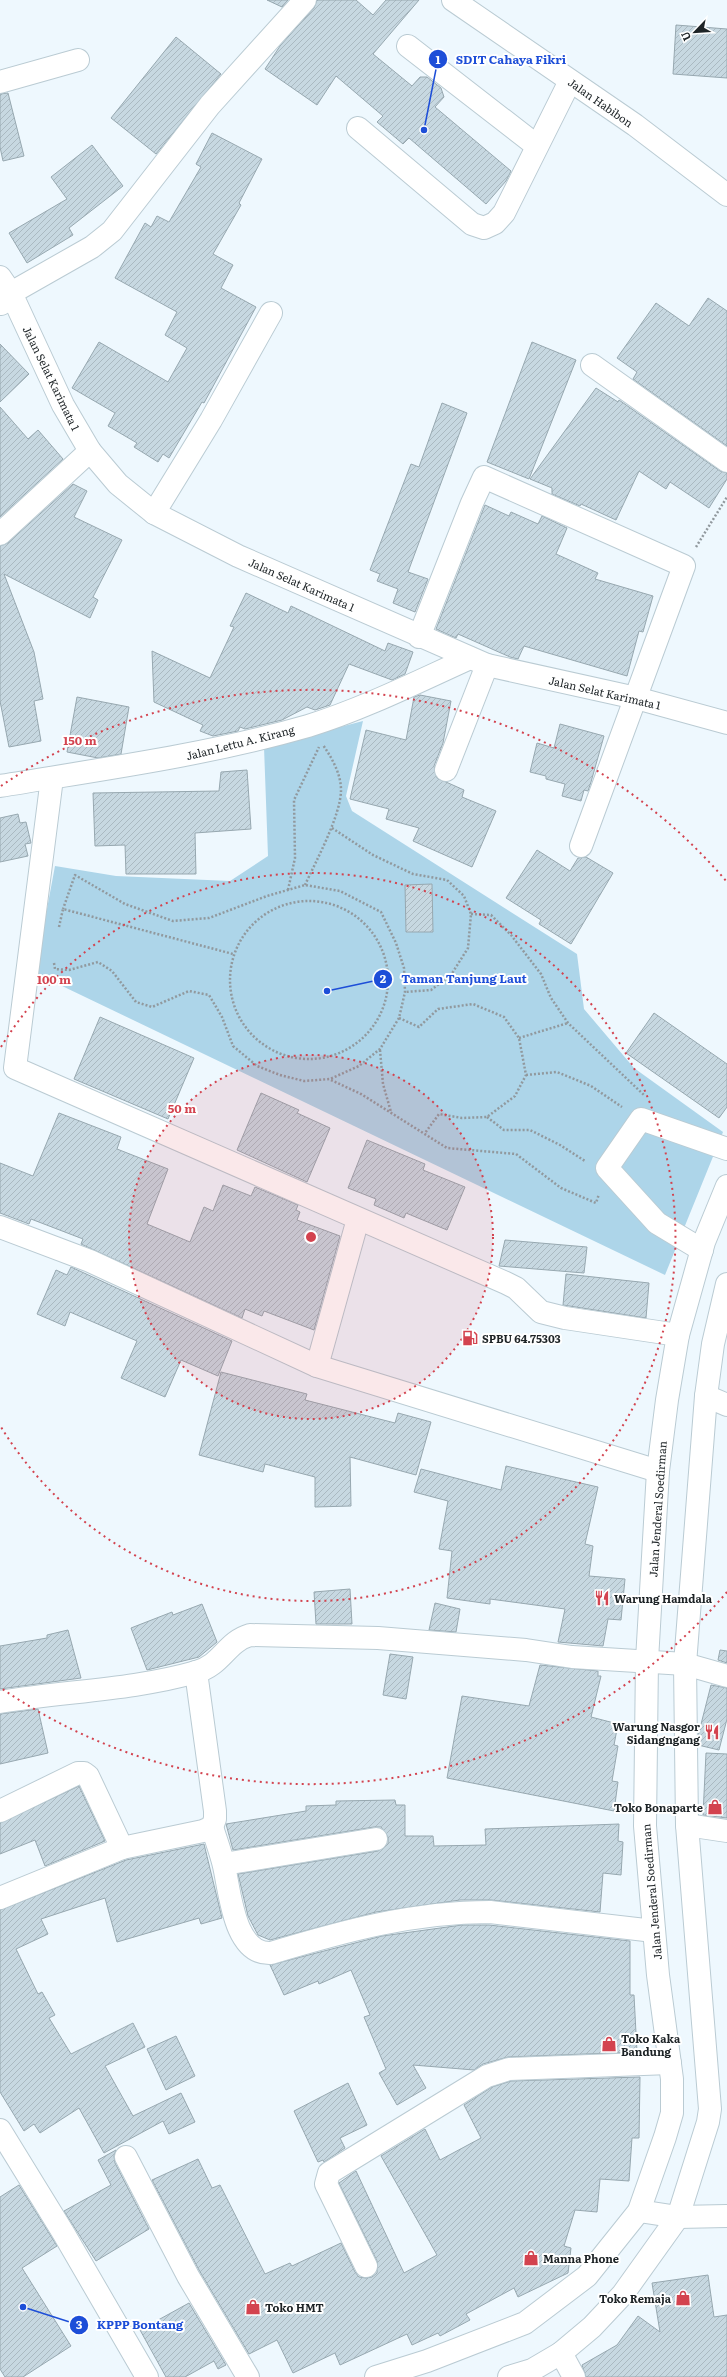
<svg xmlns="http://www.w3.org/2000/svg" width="727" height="2377" viewBox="0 0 727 2377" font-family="Literata,serif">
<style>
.garden{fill:#add5e9}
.building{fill:url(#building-hatch);stroke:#97a8b0}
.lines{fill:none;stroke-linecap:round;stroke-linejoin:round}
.minor-casing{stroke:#bacbd3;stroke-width:24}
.path{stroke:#91999e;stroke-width:2.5;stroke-dasharray:2 2;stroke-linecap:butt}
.minor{stroke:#fff;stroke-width:22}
.ring{fill:none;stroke:#d3434f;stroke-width:2;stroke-dasharray:2 4}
.labels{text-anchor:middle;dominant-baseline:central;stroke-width:4;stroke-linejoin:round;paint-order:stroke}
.street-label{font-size:11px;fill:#1d2326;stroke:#fff}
.poi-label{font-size:11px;font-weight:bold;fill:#1d2326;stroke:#fff;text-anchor:start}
.centre{fill:#d3434f;stroke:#fff;stroke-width:2}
.ring-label{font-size:12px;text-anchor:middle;font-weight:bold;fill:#d3434f;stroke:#fff;stroke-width:4;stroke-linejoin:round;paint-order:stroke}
.leader{fill:none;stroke:#1d4ed8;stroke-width:1.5}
.callout-dot{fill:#1d4ed8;stroke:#fff;stroke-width:1.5}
.mark-label{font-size:12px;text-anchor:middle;font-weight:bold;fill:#fff}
.callout-label{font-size:12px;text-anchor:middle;font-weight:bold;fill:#1d4ed8;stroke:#fff;stroke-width:4;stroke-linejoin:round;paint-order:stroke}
</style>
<defs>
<pattern id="building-hatch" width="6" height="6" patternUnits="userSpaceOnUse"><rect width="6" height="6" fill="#c7d8e1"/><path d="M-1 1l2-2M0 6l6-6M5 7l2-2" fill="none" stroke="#aab9c1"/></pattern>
</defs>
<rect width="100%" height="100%" fill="#eef8fe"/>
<polygon class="garden" points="363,721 346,796 352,811 577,954 584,1009 634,1068 723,1132 665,1275 35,973 55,866 116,876 230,881 268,856 264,747"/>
<g class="building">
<polygon points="267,0 288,0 282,7"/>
<polygon points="317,0 356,0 373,15 386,0 419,0 373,54 412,86 420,77 427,77 441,88 444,97 435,107 511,171 506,181 486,204 409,138 403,144 377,122 383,116 336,76 317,105 265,69 280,46 314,8"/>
<polygon points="676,25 727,29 727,78 673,74"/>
<polygon points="176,37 221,74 156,154 111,118"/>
<polygon points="8,93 24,156 3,161 0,147 0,94"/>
<polygon points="212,133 262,159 239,203 241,205 213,254 233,265 221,288 256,307 204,403 202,402 169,458 163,454 158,462 134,447 137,443 108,426 115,413 72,388 99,342 168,382 187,348 165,335 177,312 115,278 145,223 151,227 157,216 169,222 201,167 196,164"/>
<polygon points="92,145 123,186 69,228 73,235 27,263 9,233 67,199 51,177"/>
<polygon points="708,298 727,311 727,446 633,379 637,372 617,358 656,303 689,326"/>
<polygon points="532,342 576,360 529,479 487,462"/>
<polygon points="0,344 29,374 0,402"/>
<polygon points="596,388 618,402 619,400 720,471 727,473 727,479 709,508 670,482 666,489 639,471 616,520 581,504 580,506 552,494 552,488 530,479"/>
<polygon points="442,403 467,413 408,572 428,579 415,612 393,603 398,589 377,581 380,574 370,570 411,464 419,467"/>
<polygon points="0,407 28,439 38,430 63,459 0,517"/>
<polygon points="73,484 87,491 74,517 122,540 93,597 98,600 90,618 4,574 34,652 43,699 34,701 41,741 9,747 0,701 0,546 8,543"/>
<polygon points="485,505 509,516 511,512 538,524 542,516 567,528 556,554 598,573 595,579 653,596 643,632 639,631 627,676 524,646 518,659 510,657 458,634 456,638 436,629"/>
<polygon points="246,593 288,613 291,606 385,651 388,643 413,652 405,674 392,680 349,664 330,705 315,710 307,707 282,720 245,729 240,727 238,731 213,736 200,731 203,725 154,702 152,651 210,678 234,627 230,626"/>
<polygon points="420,695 451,701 443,743 434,766 437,778 464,790 462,797 496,811 472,867 413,841 419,828 386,819 389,809 350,799 366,730 406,740 414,697"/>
<polygon points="77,697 129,707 121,754 98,758 67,752"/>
<polygon points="560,724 604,736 591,782 588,791 584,790 581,801 562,796 565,784 546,779 546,776 530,772 537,743 554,748"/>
<polygon points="247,770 251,829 195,833 196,874 126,874 125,845 95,846 93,793 219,791 221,772"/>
<polygon points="18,814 20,823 26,822 31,843 25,844 28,856 0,862 0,818"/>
<polygon points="537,850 570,871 578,858 586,857 613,873 571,944 539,924 541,920 506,898"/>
<polygon points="432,884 433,932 406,932 405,885"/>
<polygon points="654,1013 727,1064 727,1107 719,1118 626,1053"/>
<polygon points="100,1017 194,1058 168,1119 74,1079"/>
<polygon points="261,1093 299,1110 297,1113 330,1128 307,1182 237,1150"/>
<polygon points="59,1113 121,1137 117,1149 168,1169 147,1224 190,1242 204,1207 213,1211 223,1185 251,1196 255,1187 298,1205 296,1210 300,1212 297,1220 340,1236 314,1330 264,1311 262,1316 245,1309 242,1318 81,1244 83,1239 31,1219 29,1224 0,1213 0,1163 33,1176"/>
<polygon points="367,1140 425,1164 423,1170 465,1187 447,1230 406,1213 404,1218 374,1205 376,1199 348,1188"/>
<polygon points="505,1240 587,1247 584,1273 499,1266"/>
<polygon points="71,1267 232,1341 218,1376 181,1360 165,1397 121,1378 137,1341 70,1312 65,1326 37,1314 56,1270 67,1275"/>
<polygon points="566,1274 649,1283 646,1318 563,1305"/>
<polygon points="221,1372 307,1394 305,1400 395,1423 398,1413 431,1422 416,1475 350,1457 351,1506 315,1507 315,1477 265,1464 263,1472 199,1455"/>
<polygon points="506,1466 598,1487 585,1544 593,1546 589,1576 625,1579 621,1620 608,1619 603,1646 558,1642 565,1609 490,1599 490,1604 447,1598 452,1551 439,1549 448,1501 414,1492 421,1469 501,1490"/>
<polygon points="350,1589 352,1624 316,1624 314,1592"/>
<polygon points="435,1603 460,1609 456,1632 429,1630"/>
<polygon points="202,1604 217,1642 199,1657 147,1670 131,1628 172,1612 173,1615"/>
<polygon points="68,1630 81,1678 0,1689 0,1646 47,1638 47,1635"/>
<polygon points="720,1650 727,1651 727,1663 718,1660"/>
<polygon points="390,1654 413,1657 406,1699 383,1695"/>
<polygon points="540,1665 598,1671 598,1676 601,1676 591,1717 618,1724 614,1745 618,1746 612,1781 618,1782 614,1811 447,1778 462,1696 529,1706"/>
<polygon points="711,1685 727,1688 727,1719 719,1750 698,1745 698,1736"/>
<polygon points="38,1709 48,1753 0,1764 0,1714"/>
<polygon points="706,1753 727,1754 727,1818 703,1815"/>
<polygon points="79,1786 105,1841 45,1866 35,1840 0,1854 0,1823"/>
<polygon points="395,1800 396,1805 405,1805 405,1836 433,1836 434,1846 486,1845 485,1829 619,1824 618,1841 623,1842 621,1875 603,1873 600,1912 491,1900 460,1900 376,1912 270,1940 258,1935 248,1916 238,1874 378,1851 388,1844 388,1837 381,1827 374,1827 233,1850 226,1824 306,1811 306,1806 336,1805 336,1801"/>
<polygon points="204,1844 222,1918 201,1924 199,1918 117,1942 105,1898 41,1919 48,1934 16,1949 38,1994 42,1992 55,2015 49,2018 71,2054 133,2023 145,2047 105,2066 133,2116 181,2093 195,2122 169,2134 163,2121 104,2153 79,2108 40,2133 34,2124 24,2131 0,2092 0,1910 126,1860"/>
<polygon points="462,1925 489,1925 630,1941 630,1995 634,1995 637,2052 508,2057 483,2064 474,2070 413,2065 426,2088 397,2105 379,2073 386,2069 364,2017 370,2015 351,1970 319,1984 318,1981 284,1995 270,1965 382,1936"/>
<polygon points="176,2036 195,2076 166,2090 147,2049"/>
<polygon points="640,2077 639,2138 632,2138 629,2181 600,2179 597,2212 575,2210 564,2246 571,2248 568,2273 518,2297 514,2288 466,2314 470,2320 440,2336 438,2333 412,2345 407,2334 340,2365 335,2353 293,2373 277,2340 249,2354 199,2270 152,2180 198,2159 212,2188 220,2185 265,2274 290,2263 292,2266 341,2243 355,2272 359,2277 366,2278 372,2277 377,2273 377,2261 339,2183 356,2171 404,2273 437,2255 381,2156 425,2129 440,2160 481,2138 464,2105 492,2087 511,2081"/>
<polygon points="348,2083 367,2125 340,2138 345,2148 324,2162 323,2160 318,2162 294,2111"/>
<polygon points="116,2150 114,2156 115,2163 149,2229 96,2261 64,2211 111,2185 98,2160"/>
<polygon points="19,2185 57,2246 22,2268 71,2346 23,2377 5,2377 0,2369 0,2197"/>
<polygon points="708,2275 714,2317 727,2315 727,2377 586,2377 582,2365 617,2345 638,2316 660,2332 652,2283"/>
<polygon points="189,2303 226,2365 218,2369 214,2361 185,2377 166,2377 140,2330"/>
</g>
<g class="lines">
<defs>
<g id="minor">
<polyline points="453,0 635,125 727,195"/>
<polyline points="408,46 537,146"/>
<polyline points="0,82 78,60"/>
<polyline points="358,128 472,224 484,228 495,223 504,213 570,81"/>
<polyline points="0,277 11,293 63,405 90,451 118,484 154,513 238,556 487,665 636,698 727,723"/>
<polyline points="1,304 11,293 92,247 112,231 210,105 305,0"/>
<polyline points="592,365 727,461"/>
<polyline points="154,513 211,420 271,313"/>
<polyline points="0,534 90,451"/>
<polyline points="419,637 472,503 484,477 684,566 581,846"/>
<polyline points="446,770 487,665"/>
<polyline points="52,778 15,1068 506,1283 516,1288 541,1312 565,1318 678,1335"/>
<path d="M 0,786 C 103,769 207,755 308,726 C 363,709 417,682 470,658"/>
<polyline points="0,1227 90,1261 317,1366 658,1471"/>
<polyline points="702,1250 657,1223 607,1168 641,1119 727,1149"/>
<polyline points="317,1366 358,1219"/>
<polyline points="706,1396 727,1405"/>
<path d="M 0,1702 C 65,1691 133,1690 196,1672 C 222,1665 226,1642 250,1635 L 378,1638 L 526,1650 L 572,1657 L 685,1664 L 727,1676"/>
<polyline points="0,1811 78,1773 84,1773 88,1776 122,1848 203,1831 212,1827 215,1819 215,1811 196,1672"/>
<polyline points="687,1825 727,1831"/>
<path d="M 212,1827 C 216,1840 221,1853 224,1866 C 230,1892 234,1955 271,1953 C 344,1931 413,1912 490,1912 L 654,1931"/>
<polyline points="224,1864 376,1839"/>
<polyline points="0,1898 122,1848"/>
<polyline points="0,2130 64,2234 147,2377"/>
<polyline points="126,2157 188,2276 248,2377"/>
<polyline points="639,2211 678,2217 727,2216"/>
<polyline points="366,2266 326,2184 329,2173 487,2076 509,2069 670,2063"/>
<polyline points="561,2353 574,2377"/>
<polyline points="376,2377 427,2361 525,2323 587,2276 639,2211 665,2137 672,2113 672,2079 658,1975 645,1826 647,1660 658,1471 667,1400 678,1335 704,1242 727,1186"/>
<polyline points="509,2377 532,2370 561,2353 592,2327 623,2294 678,2217 708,2122 710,2109 687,1825 685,1664 706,1396 713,1344 727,1284"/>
</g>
</defs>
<use href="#minor" class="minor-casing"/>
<g class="path">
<polyline points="696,547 727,497"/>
<polyline points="332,828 373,855 413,874 447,880 464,896 471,914 468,948 451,975 431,990 405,992"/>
<path d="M 305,885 C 316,861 341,815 341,790 C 341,774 332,758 323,745"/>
<polyline points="288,890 295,858 294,800 319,747"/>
<circle cx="309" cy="980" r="79"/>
<polyline points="471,914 491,915 511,935 541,974 551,998 568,1023 644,1095"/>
<polyline points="59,927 63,909 233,954"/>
<polyline points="54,963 55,969 69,970 98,962 112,971 136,1002 152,1007 189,991 209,995 222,1017 233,1046 257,1066 280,1075 304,1081 330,1079 359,1066 380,1049 399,1018 405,992 404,968 396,943 381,912 340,891 305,885 267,896 209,918 173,921 125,904 75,875 63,909"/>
<polyline points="399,1018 419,1027 438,1009 473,1004 504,1017 519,1038 526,1075 515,1096 487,1117 462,1118 439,1114 425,1133"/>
<polyline points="519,1038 568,1023"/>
<polyline points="380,1050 383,1084 391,1112"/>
<polyline points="526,1075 557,1072 591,1086 622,1107"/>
<polyline points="331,1080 361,1094 447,1148 516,1154 561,1188 596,1203 599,1194"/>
<polyline points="487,1117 504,1130 530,1130 560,1145 585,1161"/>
</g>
<use href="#minor" class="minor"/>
</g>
<circle cx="311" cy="1237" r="182" fill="#d3434f" fill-opacity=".12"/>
<g class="ring">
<circle cx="311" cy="1237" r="182"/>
<path d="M1 1047A364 364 0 1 1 1 1427"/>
<path d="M727 1592A547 547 0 0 1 1 1688M1 786A547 547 0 0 1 727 882"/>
</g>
<defs>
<symbol id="fuel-bare" viewBox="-9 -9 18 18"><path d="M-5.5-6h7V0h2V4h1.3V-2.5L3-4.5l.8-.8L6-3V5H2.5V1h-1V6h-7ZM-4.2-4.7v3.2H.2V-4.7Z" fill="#d3434f" stroke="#fff" stroke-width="2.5" paint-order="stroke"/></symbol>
<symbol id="restaurant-bare" viewBox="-9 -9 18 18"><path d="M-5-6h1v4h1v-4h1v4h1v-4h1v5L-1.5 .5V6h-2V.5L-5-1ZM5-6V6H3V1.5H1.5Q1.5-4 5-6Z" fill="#d3434f" stroke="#fff" stroke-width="2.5" paint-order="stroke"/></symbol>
<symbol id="shop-bare" viewBox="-9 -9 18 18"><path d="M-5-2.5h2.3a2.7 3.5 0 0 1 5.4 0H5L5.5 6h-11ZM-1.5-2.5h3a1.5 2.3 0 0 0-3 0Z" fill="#d3434f" stroke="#fff" stroke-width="2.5" paint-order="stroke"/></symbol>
</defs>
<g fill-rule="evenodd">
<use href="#fuel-bare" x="459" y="1327" width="22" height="22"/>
<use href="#restaurant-bare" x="591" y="1587" width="22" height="22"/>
<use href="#restaurant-bare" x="701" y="1721" width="22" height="22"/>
<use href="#shop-bare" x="704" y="1796" width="22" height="22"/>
<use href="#shop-bare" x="598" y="2033" width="22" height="22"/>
<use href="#shop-bare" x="520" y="2247" width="22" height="22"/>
<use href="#shop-bare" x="672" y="2287" width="22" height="22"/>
<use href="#shop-bare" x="242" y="2296" width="22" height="22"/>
</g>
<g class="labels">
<g class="street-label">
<text transform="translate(601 102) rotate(35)">Jalan Habibon</text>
<text transform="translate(52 378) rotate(64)">Jalan Selat Karimata 1</text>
<text transform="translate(302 584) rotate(24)">Jalan Selat Karimata 1</text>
<text transform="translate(605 692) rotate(13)">Jalan Selat Karimata 1</text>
<text transform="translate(240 742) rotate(-14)">Jalan Lettu A. Kirang</text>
<text transform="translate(657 1509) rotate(-86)">Jalan Jenderal Soedirman</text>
<text transform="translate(651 1892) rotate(-95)">Jalan Jenderal Soedirman</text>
</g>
<g class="poi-label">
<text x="482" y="1338">SPBU 64.75303</text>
<text x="614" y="1598">Warung Hamdala</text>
<text x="700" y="1726" text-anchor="end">Warung Nasgor<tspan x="700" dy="13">Sidangngang</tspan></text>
<text x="703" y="1807" text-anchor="end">Toko Bonaparte</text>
<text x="621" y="2038">Toko Kaka<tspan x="621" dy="13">Bandung</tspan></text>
<text x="543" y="2258">Manna Phone</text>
<text x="671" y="2298" text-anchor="end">Toko Remaja</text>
<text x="265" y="2307">Toko HMT</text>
</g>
</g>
<circle cx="311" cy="1237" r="6" class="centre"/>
<g class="ring-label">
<text x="80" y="745">150 m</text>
<text x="54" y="984">100 m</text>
<text x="182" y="1113">50 m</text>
</g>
<path class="leader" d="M424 130L438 59M327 991L383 979M23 2307L79 2325"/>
<g class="callout-dot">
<circle cx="424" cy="130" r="4"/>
<circle cx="327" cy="991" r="4"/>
<circle cx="23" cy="2307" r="4"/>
<circle cx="438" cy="59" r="10"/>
<circle cx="383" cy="979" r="10"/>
<circle cx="79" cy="2325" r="10"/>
</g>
<g class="mark-label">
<text x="438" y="64">1</text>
<text x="383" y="983">2</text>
<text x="79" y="2329">3</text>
</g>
<g class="callout-label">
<text x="511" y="64">SDIT Cahaya Fikri</text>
<text x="464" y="983">Taman Tanjung Laut</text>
<text x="140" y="2329">KPPP Bontang</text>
</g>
<g transform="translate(695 32) rotate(245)" stroke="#ffffff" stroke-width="3" paint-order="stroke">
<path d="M0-3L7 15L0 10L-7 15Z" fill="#1d2326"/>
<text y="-6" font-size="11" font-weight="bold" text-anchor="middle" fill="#1d2326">U</text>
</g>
</svg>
